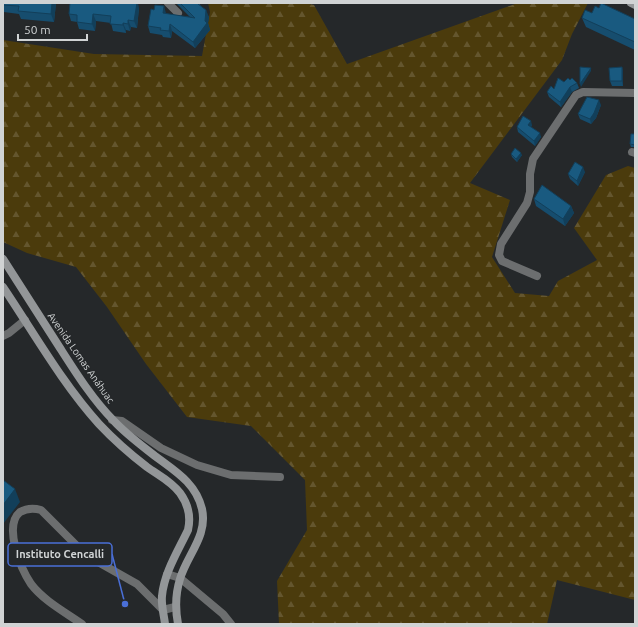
<svg xmlns="http://www.w3.org/2000/svg" width="638" height="627" viewBox="0 0 638 627" font-family="Ubuntu,sans-serif">
<style>
.forest{fill:url(#forest-firs)}
.lines{fill:none;stroke-linecap:round;stroke-linejoin:round}
.street{stroke:#6c6e6f;stroke-width:8}
.secondary{stroke:#939698;stroke-width:8}
.wall{fill:#164d6e}
.shaded-wall{fill:#123f5a}
.building{fill:#195a80;stroke:#123f5a}
.labels{text-anchor:middle;dominant-baseline:central;stroke-width:3;stroke-linejoin:round;paint-order:stroke}
.street-label{font-size:10px;fill:#d0d3d4;stroke:#25282a}
.leader{fill:none;stroke:#4a6fd7;stroke-width:1.5}
.callout-dot{fill:#4a6fd7;stroke:#25282a;stroke-width:1.5}
.callout{fill:#25282a;stroke:#4a6fd7;stroke-width:1.5}
.callout-label{font-size:11px;text-anchor:middle;font-weight:bold;fill:#d0d3d4}
</style>
<defs>
<pattern id="forest-firs" width="22" height="20" patternUnits="userSpaceOnUse"><rect width="22" height="20" fill="#4b3b0c"/><path d="M5 1l3.5 6h-7zM16 11l3.5 6h-7z" fill="#64562e"/></pattern>
</defs>
<rect width="100%" height="100%" fill="#25282a"/>
<polygon class="forest" points="208,3 305,3 314,5 347,64 518,3 588,3 572,34 562,60 470,183 510,200 492,257 515,293 549,296 558,281 597,260 574,228 606,175 628,166 635,168 635,600 557,580 547,624 279,624 277,581 307,530 305,480 251,426 187,417 146,364 107,307 76,267 27,253 3,242 3,40 94,54 202,56 210,12"/>
<g class="lines">
<g class="street">
<polyline points="168,3 178,13"/>
<polyline points="632,152 635,153"/>
<polyline points="537,276 502,261 499,255 501,244 527,203 530,192 530,174 533,159 576,95 583,92 635,93"/>
<polyline points="3,336 9,333 25,320"/>
<polyline points="112,420 122,421 161,448 197,465 231,475 280,477"/>
<polyline points="167,574 180,578 223,614 231,624"/>
<path d="M 82,624 C 65,612 44,601 31,584 C 21,569 3,526 20,512 C 27,508 34,508 41,510 L 81,550 L 91,558 L 137,584 L 163,610 L 175,607"/>
</g>
<g class="secondary">
<polyline points="631,3 635,5"/>
<path d="M 3,259 C 22,289 41,318 60,348 C 76,373 93,400 114,421 C 126,434 141,445 155,456 C 175,471 196,483 202,509 C 208,536 187,555 180,579 C 175,595 175,608 178,624"/>
<path d="M 3,287 C 34,333 62,383 99,424 C 114,440 130,454 147,467 C 158,475 171,481 180,493 C 188,504 191,517 188,530 C 178,551 164,573 162,596 C 161,605 164,615 165,624"/>
</g>
</g>
<g class="wall">
<polygon points="3,3 56,3 54,22 21,19 19,14 4,12 3,21"/>
<polygon points="176,3 200,3 200,5 209,17 208,23 210,30 195,48 172,31 171,38 163,37 162,35 150,33 148,26 166,13 166,14 190,17"/>
<polygon points="139,8 137,28 131,27 130,31 126,30 126,33 113,31 111,23 96,21 95,31 79,29 77,22 71,21 69,14"/>
<polygon points="599,8 635,19 635,50 586,27 582,18 592,13"/>
<polygon points="622,67 623,72 623,86 612,86 610,81"/>
<polygon points="570,80 577,83 579,88 572,92 561,107 549,97 547,92 554,89 564,82"/>
<polygon points="601,105 596,118 591,124 580,119 578,114"/>
<polygon points="532,125 531,127 541,137 535,146 518,132 517,127"/>
<polygon points="635,134 635,147 631,147 630,144"/>
<polygon points="511,154 522,155 517,162 512,157"/>
<polygon points="585,172 578,186 570,179 568,174"/>
<polygon points="534,199 571,206 574,213 565,226 536,206"/>
</g>
<g class="shaded-wall">
<polygon points="52,3 56,3 54,22 51,14"/>
<polygon points="137,3 138,3 139,8 137,28 134,21"/>
<polygon points="164,6 166,13 165,20 163,13"/>
<polygon points="3,9 4,12 3,21"/>
<polygon points="206,10 209,17 208,23 210,30 195,48 193,42 205,21"/>
<polygon points="93,14 96,21 95,31 92,24"/>
<polygon points="128,20 131,27 130,31 128,24"/>
<polygon points="123,23 126,30 126,33 123,25"/>
<polygon points="170,24 172,31 171,38 169,31"/>
<polygon points="622,67 623,72 623,86 622,81"/>
<polygon points="591,68 591,71 581,87 580,84"/>
<polygon points="570,87 572,92 561,107 560,102"/>
<polygon points="599,100 601,105 596,118 591,124 590,119"/>
<polygon points="531,121 532,125 530,129 528,125"/>
<polygon points="540,133 541,137 535,146 534,141"/>
<polygon points="521,153 522,155 517,162 516,159"/>
<polygon points="583,167 585,172 578,186 577,181"/>
<polygon points="571,206 574,213 565,226 563,219"/>
<polygon points="15,489 20,502 3,524 3,505"/>
</g>
<g class="building">
<polygon points="3,3 52,3 51,14 18,11 19,6 3,5"/>
<polygon points="70,3 137,3 134,21 128,20 128,24 123,23 123,25 110,24 111,16 93,14 92,24 77,22 77,15 69,14"/>
<polygon points="180,3 198,3 198,4 206,10 205,21 207,23 193,42 170,24 169,31 160,30 161,28 148,26 151,9 154,10 155,5 164,6 163,13 195,18"/>
<polygon points="601,3 635,19 635,42 582,18 585,10 592,13 595,6 599,8"/>
<polygon points="580,67 591,68 580,84"/>
<polygon points="622,67 622,81 610,81 609,68"/>
<polygon points="558,78 564,82 568,78 570,80 572,78 577,83 570,87 560,102 547,92 551,86 554,89"/>
<polygon points="587,97 599,100 594,113 590,119 578,114"/>
<polygon points="523,116 531,121 528,125 540,133 534,141 517,127"/>
<polygon points="631,134 635,134 635,145 630,144"/>
<polygon points="515,148 521,153 516,159 511,154"/>
<polygon points="575,162 583,167 577,181 568,174"/>
<polygon points="542,185 571,206 563,219 534,199"/>
<polygon points="3,480 15,489 3,505"/>
</g>
<g class="labels">
<g class="street-label">
<text transform="translate(81 358) rotate(55)">Avenida Lomas Anáhuac</text>
</g>
</g>
<path class="leader" d="M125 604L112 554"/>
<circle class="callout-dot" cx="125" cy="604" r="4"/>
<rect class="callout" x="8" y="543" width="104" height="23" rx="4"/>
<g class="callout-label">
<text x="60" y="558">Instituto Cencalli</text>
</g>
<rect width="638" height="627" fill="none" stroke="#d0d3d4" stroke-width="8"/>
<path d="M18 34v6h69v-6" fill="none" stroke="#d0d3d4" stroke-width="2"/>
<text x="24" y="34" font-size="12" fill="#d0d3d4" stroke="#25282a" stroke-width="3" paint-order="stroke">50 m</text>
</svg>
